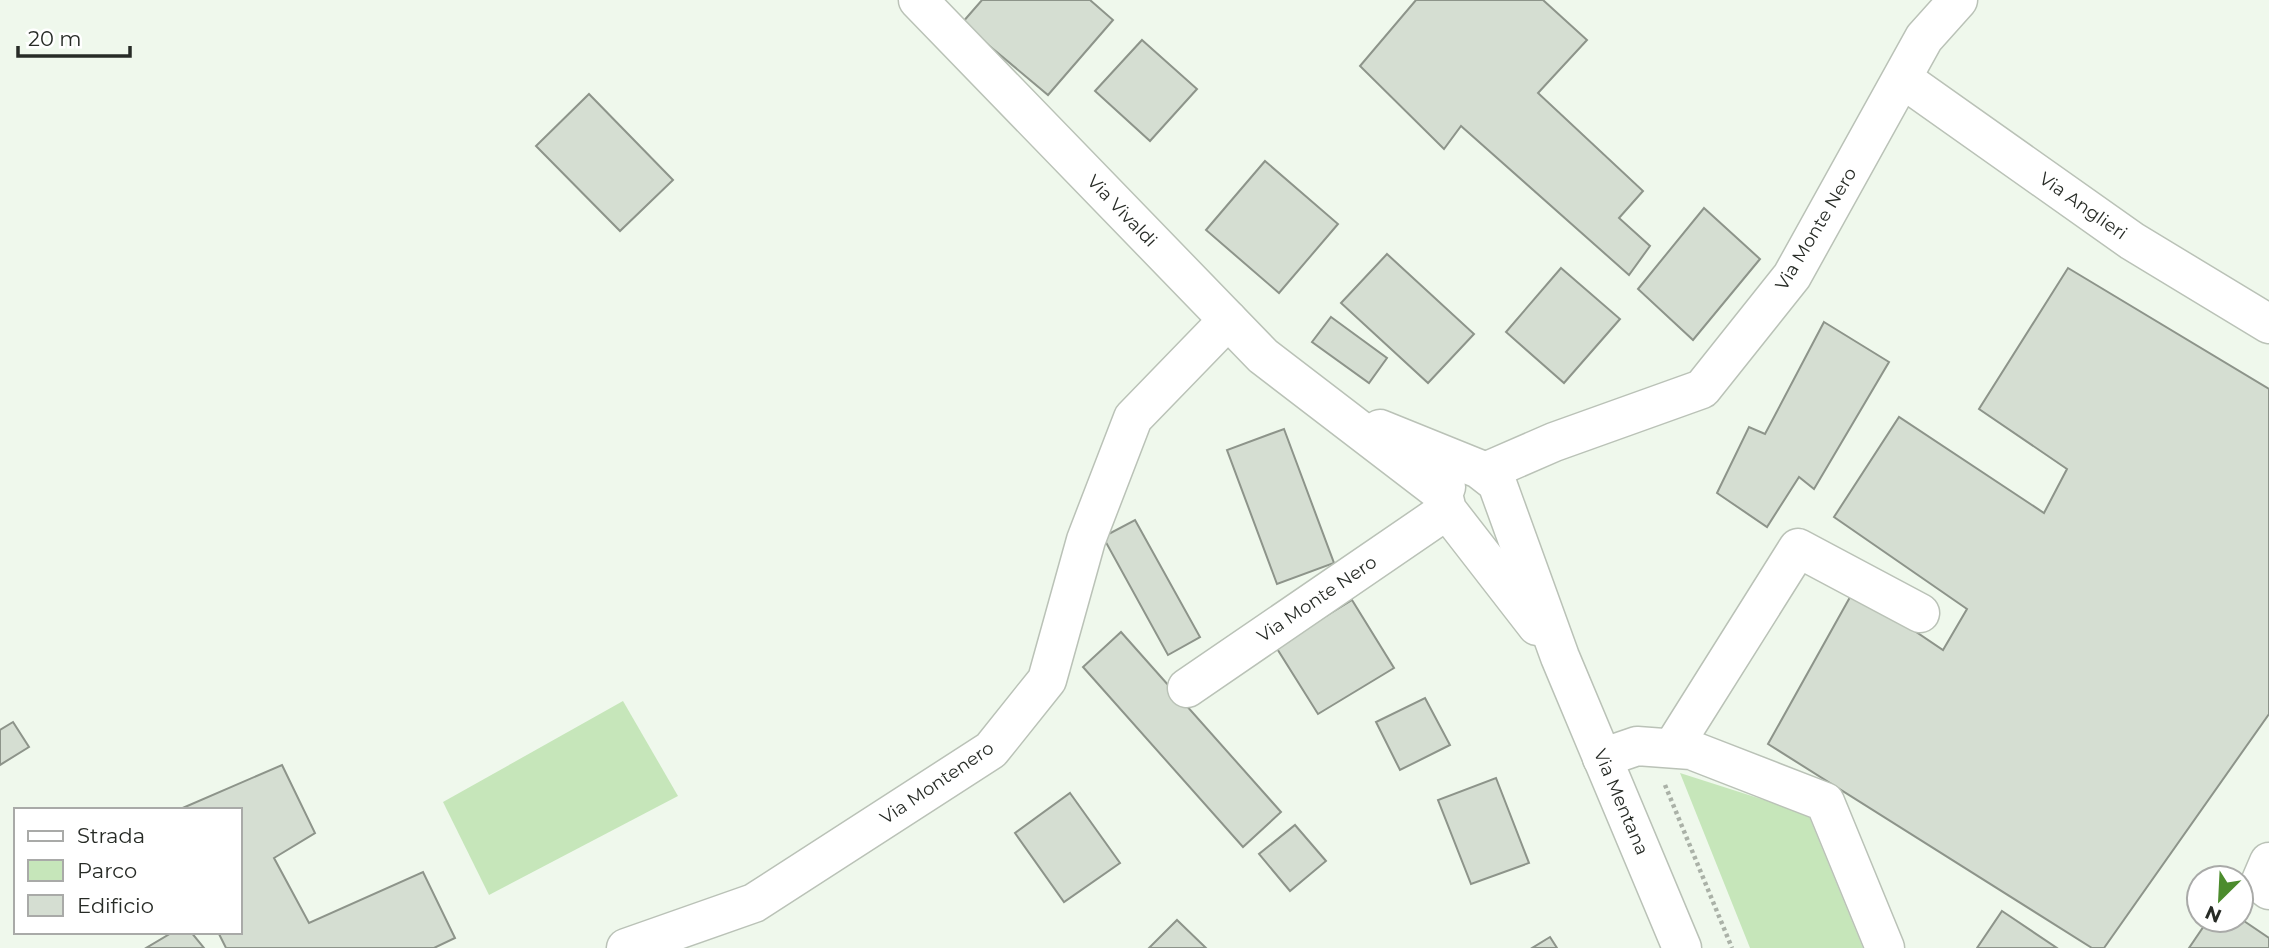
<svg xmlns="http://www.w3.org/2000/svg" width="2269" height="948" viewBox="0 0 2269 948" font-family="Montserrat,sans-serif">
<style>
.green{fill:#c6e6ba}
.building{fill:#d5ded2;stroke:#8d948a;stroke-width:2}
.lines{fill:none;stroke-linecap:round;stroke-linejoin:round}
.minor-casing{stroke:#bac2b7;stroke-width:41}
.path{stroke:#aab1a7;stroke-width:4.5;stroke-dasharray:3.5 3.5;stroke-linecap:butt}
.minor{stroke:#fff;stroke-width:38}
.labels{text-anchor:middle;dominant-baseline:central;stroke-width:7;stroke-linejoin:round;paint-order:stroke}
.street-label{font-size:18px;fill:#272b26;stroke:#fff}
</style>
<rect width="100%" height="100%" fill="#eff8ec"/>
<g class="green">
<polygon points="623,701 678,796 489,895 443,802"/>
<polygon points="1680,773 1808,814 1863,948 1750,948"/>
</g>
<g class="building">
<polygon points="982,0 1090,0 1113,20 1048,95 962,23"/>
<polygon points="1416,0 1543,0 1587,40 1538,93 1643,191 1619,218 1650,246 1629,275 1461,126 1444,149 1360,66"/>
<polygon points="1142,40 1197,89 1150,141 1095,91"/>
<polygon points="589,94 673,180 620,231 536,146"/>
<polygon points="1265,161 1338,224 1279,293 1206,230"/>
<polygon points="1704,208 1760,259 1693,340 1638,289"/>
<polygon points="1387,254 1474,334 1428,383 1341,303"/>
<polygon points="1561,268 1620,319 1564,383 1506,332"/>
<polygon points="2068,268 2269,389 2269,714 2104,948 2092,948 1768,744 1854,590 1943,650 1967,609 1834,517 1899,417 2044,513 2067,469 1979,409"/>
<polygon points="1331,317 1387,358 1369,383 1312,342"/>
<polygon points="1824,322 1889,362 1814,489 1799,477 1767,527 1717,493 1749,427 1765,434"/>
<polygon points="1284,429 1334,563 1277,584 1227,450"/>
<polygon points="1135,520 1200,637 1168,655 1103,537"/>
<polygon points="1352,600 1394,668 1318,714 1276,647"/>
<polygon points="1121,632 1281,812 1243,847 1083,667"/>
<polygon points="1425,698 1450,745 1400,770 1376,722"/>
<polygon points="13,722 29,747 0,765 0,730"/>
<polygon points="282,765 315,833 274,858 309,923 423,872 455,938 434,948 226,948 218,932 240,932 240,810 178,810"/>
<polygon points="1496,778 1529,863 1471,884 1438,800"/>
<polygon points="1070,793 1120,863 1064,902 1015,833"/>
<polygon points="1295,825 1326,861 1290,891 1259,854"/>
<polygon points="2002,911 2057,948 1977,948"/>
<polygon points="2241,919 2269,938 2269,948 2189,948 2208,920"/>
<polygon points="1177,920 1206,948 1149,948"/>
<polygon points="173,932 191,932 204,948 146,948"/>
<polygon points="1550,937 1557,948 1532,948"/>
</g>
<g class="lines">
<defs>
<g id="minor">
<polyline points="918,0 1263,356 1443,494"/>
<polyline points="1903,79 2132,241 2269,324"/>
<polyline points="1380,429 1479,469 1497,483 1560,657 1682,948"/>
<polyline points="1485,472 1554,442 1702,389 1792,276 1924,38 1958,0"/>
<polyline points="1446,487 1443,494 1447,510 1537,626"/>
<polyline points="1187,688 1447,510"/>
<polyline points="1673,747 1798,548 1920,613"/>
<polyline points="1602,758 1637,746 1691,750 1825,802 1885,948"/>
<polyline points="2269,862 2260,883 2269,890"/>
<polyline points="626,948 754,903 991,750 1047,680 1086,540 1133,418 1228,320"/>
</g>
</defs>
<use href="#minor" class="minor-casing"/>
<polyline class="path" points="1665,785 1732,948"/>
<use href="#minor" class="minor"/>
</g>
<g class="labels">
<g class="street-label">
<text transform="translate(2083 206) rotate(35)">Via Anglieri</text>
<text transform="translate(1122 211) rotate(46)">Via Vivaldi</text>
<text transform="translate(1816 229) rotate(-59)">Via Monte Nero</text>
<text transform="translate(1317 599) rotate(-34)">Via Monte Nero</text>
<text transform="translate(937 783) rotate(-34)">Via Montenero</text>
<text transform="translate(1621 802) rotate(67)">Via Mentana</text>
</g>
</g>
<rect x="14" y="808" width="228" height="126" fill="#ffffff" stroke="#a9aaa8" stroke-width="2"/>
<rect x="28" y="831" width="35" height="10" fill="#ffffff" stroke="#a9aaa8" stroke-width="2"/>
<text x="77" y="843" font-size="21" fill="#272b26">Strada</text>
<rect x="28" y="860" width="35" height="21" fill="#c6e6ba" stroke="#a9aaa8" stroke-width="2"/>
<text x="77" y="878" font-size="21" fill="#272b26">Parco</text>
<rect x="28" y="895" width="35" height="21" fill="#d5ded2" stroke="#a9aaa8" stroke-width="2"/>
<text x="77" y="913" font-size="21" fill="#272b26">Edificio</text>
<g transform="translate(2220 899) rotate(204)"><circle r="33" fill="#ffffff" stroke="#a9aaa8" stroke-width="2"/>
<path d="M0-5L12 26L0 18L-12 26Z" fill="#4c8c2d"/>
<text y="-10" font-size="19" font-weight="bold" text-anchor="middle" fill="#272b26">N</text>
</g>
<path d="M18 46v10h112v-10" fill="none" stroke="#272b26" stroke-width="3.5"/>
<text x="28" y="46" font-size="21" fill="#272b26" stroke="#ffffff" stroke-width="5" paint-order="stroke">20 m</text>
</svg>
